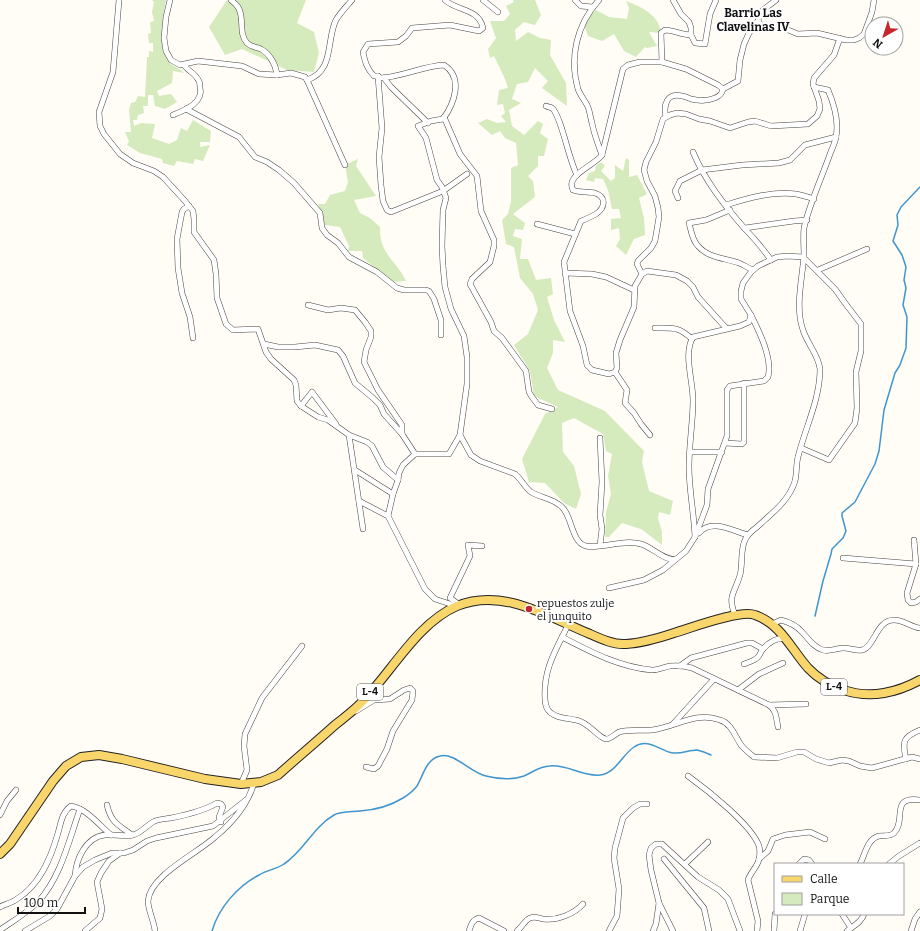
<svg xmlns="http://www.w3.org/2000/svg" width="920" height="931" viewBox="0 0 920 931" font-family="Bitter,serif">
<style>
.green{fill:#d5ebbd}
.lines{fill:none;stroke-linecap:round;stroke-linejoin:round}
.stream{stroke:#3f96cf;stroke-width:1.5}
.minor-casing{stroke:#444;stroke-width:6}
.primary-casing{stroke:#222;stroke-width:10}
.minor{stroke:#fff;stroke-width:5}
.primary{stroke:#f9d66b;stroke-width:8}
.poi-dot{fill:#c4262e;stroke:#fff;stroke-width:1.5}
.labels{text-anchor:middle;dominant-baseline:central;stroke-width:4;stroke-linejoin:round;paint-order:stroke}
.shield{fill:#fff;stroke:#585858;stroke-width:1}
.shield-label{font-size:10px;font-weight:bold;fill:#111}
.poi-label{font-size:11px;fill:#111;stroke:#fff;text-anchor:start}
.neighbourhood-label{font-size:12px;font-weight:bold;fill:#111;stroke:#fff}
</style>
<rect width="100%" height="100%" fill="#fffdf5"/>
<g class="green">
<path d="M 152,0 L 166,0 C 163,17 157,48 169,62 C 173,67 180,68 184,73 L 173,71 L 172,83 L 157,91 L 159,96 L 171,94 L 177,102 L 165,109 L 155,106 L 153,95 L 148,95 L 148,106 L 143,106 L 144,113 L 138,115 L 137,120 L 133,120 L 134,126 L 141,123 L 155,124 L 152,138 L 169,144 L 177,140 L 181,128 L 187,131 L 193,120 L 211,131 L 210,142 L 200,142 L 200,147 L 210,145 L 203,161 L 195,159 L 193,164 L 177,161 L 174,166 L 163,163 L 162,159 L 140,153 L 127,145 L 129,141 L 125,132 L 131,132 L 129,110 L 131,103 L 135,102 L 138,96 L 145,97 L 147,57 L 149,57 L 149,51 L 153,52 L 153,43 L 149,43 L 148,34 L 151,33 L 150,22 L 154,21 L 152,12 L 154,2 Z"/>
<polygon points="227,0 306,0 297,23 314,32 319,53 314,72 287,70 242,49 225,55 209,27"/>
<polygon points="513,0 535,0 541,15 535,25 524,22 515,30 516,41 528,32 540,38 551,40 550,55 566,83 567,106 542,88 548,81 535,68 528,82 517,84 512,99 521,103 509,110 512,126 524,135 538,121 543,124 540,133 548,139 544,156 538,156 538,166 528,176 533,181 535,197 513,214 525,223 523,230 515,229 513,236 522,239 520,259 528,259 536,280 551,278 553,294 547,297 554,320 565,342 553,340 553,353 547,368 558,390 605,411 644,451 642,462 649,491 673,501 670,515 659,512 658,518 662,532 662,545 641,529 622,523 609,537 605,537 606,512 611,494 608,476 612,454 606,451 603,434 574,418 562,423 563,452 574,466 581,494 576,509 564,503 545,483 529,482 522,459 545,414 558,407 534,396 530,371 514,345 528,334 538,310 533,294 520,278 514,247 506,244 502,220 508,214 511,201 511,168 518,165 516,143 505,138 500,131 492,135 478,123 487,119 497,123 506,122 501,116 505,113 503,104 497,105 499,90 508,88 505,79 494,56 490,58 488,49 496,38 490,21 504,21 510,14 506,6 514,2"/>
<path d="M 626,1 C 642,7 659,15 661,33 L 649,32 L 657,46 L 647,48 L 645,47 L 636,57 L 624,51 L 614,34 L 602,41 L 588,36 L 583,22 L 596,10 L 609,17 L 627,19 L 629,8 Z"/>
<polygon points="626,158 629,160 629,177 637,175 647,194 639,198 644,218 645,235 634,239 626,255 616,246 620,239 619,228 611,230 611,219 621,218 619,209 612,209 608,190 603,179 595,178 594,182 586,180 589,173 595,171 596,166 601,162 605,166 601,171 611,181 615,178 615,165 623,171"/>
<path d="M 358,159 L 356,166 L 376,196 L 354,200 L 360,213 L 370,218 L 380,227 C 379,254 396,260 406,281 L 393,282 L 363,258 L 362,251 L 348,251 L 349,246 L 340,227 L 325,225 L 318,204 L 325,204 L 330,195 L 345,191 L 348,182 L 345,165 Z"/>
</g>
<g class="lines">
<g class="stream">
<polyline points="815,616 823,581 831,554 832,549 843,538 846,531 842,516 842,513 855,502 875,464 879,451 884,410 895,373 900,365 906,348 907,317 903,305 906,288 904,280 906,267 902,255 893,241 898,225 897,215 901,207 920,187"/>
<path d="M 212,931 C 219,907 238,886 259,875 C 267,870 277,869 284,864 C 304,851 313,827 334,815 C 341,811 352,812 360,811 C 375,810 390,806 403,798 C 408,795 413,791 417,786 C 423,776 426,759 440,756 C 454,752 471,773 486,776 C 498,779 513,780 524,776 C 533,772 540,766 550,766 C 567,764 583,777 600,775 C 616,773 622,755 634,747 C 648,737 660,751 673,753 C 682,754 689,750 697,750 C 702,751 707,753 711,755"/>
</g>
<defs>
<g id="minor">
<polyline points="119,0 113,72 99,112 100,126 104,134 120,154 133,163 154,171 163,177 185,201 193,211 194,219 194,232 214,260 216,274 217,298 226,324 233,330 258,329 266,352 271,359 294,380 296,385 297,401 301,406 318,417 328,420 349,435 367,442 372,446 383,467 398,480"/>
<polyline points="170,0 166,17 164,38 166,51 171,60 180,65 198,61 242,66 259,74 277,75 291,73 305,77 307,80 345,165"/>
<path d="M 231,0 C 233,2 236,4 238,7 C 245,18 238,33 247,43 C 251,47 256,47 261,49 C 270,54 276,65 277,75"/>
<path d="M 445,0 C 456,11 479,8 483,28 L 479,31 L 450,25 L 412,28 L 406,36 L 398,42 L 368,44 L 363,52 C 365,62 367,69 374,76 L 378,76 L 380,78 C 402,77 423,66 444,65 C 464,78 454,104 443,119 L 431,121 L 418,126 L 426,138 L 437,180 L 442,187 L 446,198 L 443,210 L 442,246 L 443,266 L 445,287 L 451,309 L 464,336 L 467,357 L 467,384 L 460,435 L 449,454 L 415,454 L 403,465 L 399,473 L 398,480 L 393,494 L 388,516 L 425,589 L 435,599 L 456,606"/>
<polyline points="483,0 498,12"/>
<polyline points="575,0 581,6 593,7"/>
<path d="M 599,0 C 577,24 569,57 578,89 C 580,95 584,99 587,105 C 590,110 590,117 592,123 C 594,134 598,144 602,155"/>
<polyline points="673,0 681,14 689,22 691,28 691,35 695,43 705,44 710,14 716,0"/>
<polyline points="758,21 761,25 764,27 781,27 798,34 817,33 846,40 854,40 859,38 864,34 872,12 874,0"/>
<path d="M 662,62 L 661,33 L 665,30 C 674,30 681,35 691,35"/>
<polyline points="378,76 382,128 379,157 381,185 383,201 387,210 391,212 443,191 467,174"/>
<polyline points="384,78 391,87 428,123"/>
<path d="M 307,80 C 335,71 326,39 336,20 C 340,13 347,6 352,0"/>
<path d="M 723,89 L 718,85 L 686,69 L 662,62 L 640,62 L 628,65 L 623,69 L 602,155 C 594,166 565,175 573,190 C 580,193 588,191 595,193 C 607,197 605,208 596,214 C 591,217 586,219 581,221 L 564,262 L 570,311 L 583,346 L 587,365 L 592,370 L 609,374 L 615,372 L 617,368 L 616,353 L 620,340 L 634,307 L 635,286 L 642,274 L 647,271 L 676,275 L 687,281 L 693,287 L 698,297 L 726,328"/>
<path d="M 546,106 C 548,107 550,107 552,108 C 561,115 569,161 577,175"/>
<polyline points="186,109 239,137 255,157 267,162 279,170 294,183 320,213 322,228 327,235 338,243 349,257 377,272 397,288 404,290 426,290 429,291 434,299 441,320 441,335"/>
<path d="M 173,115 C 185,110 204,103 200,87 C 200,84 199,80 197,78 C 194,73 187,70 184,65"/>
<polyline points="444,117 460,154 477,176 481,211 494,240 494,246 490,262 472,279 470,284 491,322 494,331 502,338 526,371 529,392 532,397 538,405 552,409"/>
<path d="M 666,117 C 663,105 667,92 682,96 C 685,96 688,98 691,99 C 699,101 707,101 715,98 C 720,96 722,94 723,89 L 738,81 L 740,60 L 744,44 L 749,33 L 758,21 L 759,15 L 763,10 L 776,0"/>
<path d="M 693,152 C 705,181 725,206 745,229 C 755,239 763,249 771,260"/>
<polyline points="678,198 675,191 680,181 702,170 742,165 779,163 790,160 805,145 836,137"/>
<path d="M 726,205 C 748,198 773,191 796,194 C 802,195 808,197 814,199"/>
<polyline points="189,206 184,209 182,212 177,239 178,268 182,293 190,317 193,338"/>
<path d="M 730,210 L 706,220 L 689,223 C 691,230 692,240 698,246 C 708,258 725,258 739,263 C 744,265 748,268 753,270"/>
<polyline points="537,224 575,234"/>
<polyline points="745,228 794,221 807,220"/>
<polyline points="818,270 867,249"/>
<polyline points="565,273 592,274 606,277 634,290"/>
<polyline points="642,274 637,264 638,261 651,248 655,241 659,217 658,208 655,196 647,181 644,170 646,162 656,142 663,119 670,115 677,113 686,114 699,119 710,121 730,128 748,122 755,121 771,126 808,124 817,116 820,109 819,101 813,84 814,78 834,55 840,38"/>
<polyline points="308,305 328,310 341,308 355,310 365,322 371,331 371,337 366,350 364,362 378,390 402,425 402,434"/>
<path d="M 655,328 C 672,328 678,326 692,339"/>
<polyline points="264,344 278,347 295,347 315,345 338,350 343,356 355,383 373,398 380,405 384,414 402,434 415,454"/>
<polyline points="615,372 627,390 625,403 634,413 641,424 650,435"/>
<polyline points="301,406 312,392 336,424"/>
<polyline points="349,435 363,529"/>
<path d="M 460,435 L 471,455 L 480,461 L 515,474 C 521,479 527,490 531,492 C 541,498 559,500 565,511 C 572,521 573,543 586,546 C 601,549 623,539 641,544 C 652,547 666,562 676,559"/>
<polyline points="725,443 742,444 744,442 744,383"/>
<polyline points="690,452 722,452"/>
<polyline points="355,470 393,494"/>
<polyline points="359,501 388,516"/>
<path d="M 699,533 C 711,518 733,531 748,535"/>
<path d="M 695,537 C 694,513 689,490 689,467 C 689,444 693,422 693,400 C 693,380 683,354 693,337 L 740,326 L 749,322 L 751,315 L 741,299 L 741,291 L 743,283 L 751,272 L 758,266 L 777,257 L 787,256 L 803,257 L 835,289 L 845,303 L 861,324 L 861,351 L 856,372 L 857,408 L 855,423 L 829,460 L 801,448"/>
<polyline points="914,540 916,564 907,593 908,600 911,603 916,602 920,599"/>
<polyline points="600,545 602,529 600,515 602,482 600,438"/>
<polyline points="843,558 916,564"/>
<path d="M 609,588 L 644,580 L 663,570 L 686,551 L 695,537 L 707,505 L 708,489 L 727,436 L 727,390 L 730,386 L 764,381 L 768,377 C 773,359 759,331 751,315"/>
<polyline points="460,605 450,598 470,556 468,545 482,546"/>
<path d="M 735,615 C 727,595 735,593 740,575 C 743,564 740,550 745,540 C 747,535 753,530 757,527 C 772,513 789,501 795,481 C 797,473 796,464 798,457 C 805,428 820,400 820,369 C 819,356 807,343 803,330 C 795,308 802,279 804,256 C 804,247 803,237 804,228 C 809,205 822,177 830,154 C 832,149 835,143 836,137 C 839,122 834,104 828,90 L 814,87"/>
<path d="M 772,624 L 781,620 C 789,622 796,625 802,632 C 808,638 813,647 823,650 C 830,652 836,648 844,648 C 849,648 856,651 862,650 C 875,647 876,620 894,620 C 904,620 911,627 920,628"/>
<path d="M 568,625 C 556,650 543,669 545,699 C 545,702 546,707 548,710 C 554,718 567,718 576,720 C 589,722 598,738 606,739 C 611,739 615,734 619,732 C 628,729 643,731 652,730 C 676,727 696,711 720,720 C 731,723 735,736 741,745 C 745,750 749,753 754,757 L 777,758 L 797,752 L 804,752 L 816,759 L 829,763 L 842,760 L 849,761 L 860,766 L 872,768 L 912,757 L 920,759"/>
<path d="M 562,637 C 591,652 619,667 652,670 C 658,670 664,667 670,666 C 678,665 685,666 692,668 L 769,705 C 777,711 776,718 778,727"/>
<path d="M 744,664 C 749,662 754,661 758,657 C 760,655 761,651 763,649 C 769,642 776,638 785,638"/>
<polyline points="680,666 691,658 747,643 752,643 763,649"/>
<polyline points="738,690 759,674 783,663"/>
<polyline points="769,705 806,704"/>
<polyline points="356,711 374,700 390,699 404,690 410,688 413,691 412,700 393,731 387,749 378,766 374,769 366,767"/>
<polyline points="673,724 714,679"/>
<path d="M 906,759 C 902,741 903,737 920,730"/>
<path d="M 688,776 C 706,789 752,825 759,846 C 760,849 760,856 759,859 C 758,866 750,873 748,880 L 758,921 L 757,931"/>
<polyline points="241,784 247,770 244,746 245,734 262,698 302,646"/>
<path d="M 107,805 C 111,823 119,825 132,835"/>
<polyline points="0,815 7,801 16,790"/>
<polyline points="664,859 704,908 709,931"/>
<polyline points="759,859 768,851 773,839 785,835 810,832 825,839"/>
<polyline points="685,864 708,842"/>
<polyline points="799,864 804,859 809,860 812,864"/>
<path d="M 860,864 C 865,855 867,839 879,836 C 884,835 890,837 894,833 C 907,820 889,796 920,800"/>
<polyline points="889,864 899,856 920,843"/>
<path d="M 75,876 C 76,859 86,837 105,835 C 114,834 124,837 133,835 C 141,833 146,826 153,822 C 158,819 165,819 171,818 C 186,815 204,811 217,803 L 221,804 L 223,807 L 219,817 L 221,822"/>
<path d="M 0,907 C 5,904 12,903 17,899 C 40,885 51,858 58,833 C 61,823 62,812 71,806 C 86,808 99,825 111,835"/>
<polyline points="842,914 851,928"/>
<path d="M 0,930 C 13,921 27,913 38,902 C 61,877 69,840 80,809"/>
<polyline points="25,931 50,916 57,909 75,876 83,867 95,860 112,853 124,853 133,850 147,841 156,838 213,826 246,800"/>
<polyline points="85,931 100,918 102,909 97,882 101,873 109,861 120,853"/>
<path d="M 155,931 C 154,921 148,910 148,901 C 150,875 198,853 215,837 C 232,823 248,804 254,783"/>
<path d="M 469,931 C 471,925 472,920 479,918 L 504,931"/>
<path d="M 517,931 C 522,927 525,920 530,918 C 535,916 538,918 543,919 C 557,921 574,914 583,904"/>
<polyline points="609,931 617,916 619,889 614,858 615,848 623,818 633,808 640,804 647,804"/>
<polyline points="653,931 656,924 659,903"/>
<polyline points="673,931 659,903 651,870 649,855 651,848 656,844 662,844 698,877 719,890 728,899 740,931"/>
<polyline points="774,931 775,914"/>
<polyline points="800,931 805,914"/>
<path d="M 847,931 C 853,926 862,922 864,914"/>
<polyline points="911,931 915,919 920,912"/>
</g>
<path id="primary" d="M 0,854 L 10,844 L 53,781 L 66,766 L 81,757 L 99,755 L 122,759 L 205,779 L 241,784 L 261,782 L 278,775 C 297,758 316,742 335,725 C 344,718 353,711 361,703 C 391,673 417,623 457,606 C 503,587 548,617 590,634 C 601,639 614,645 626,644 C 643,643 659,638 674,633 C 691,628 741,609 755,615 C 781,624 791,649 808,668 C 827,688 857,698 884,693 C 896,691 909,686 920,680"/>
</defs>
<use href="#minor" class="minor-casing"/>
<use href="#primary" class="primary-casing"/>
<use href="#minor" class="minor"/>
<use href="#primary" class="primary"/>
</g>
<circle class="poi-dot" cx="529" cy="609" r="4"/>
<g class="labels">
<g class="shield">
<rect x="821" y="679" width="26" height="16" rx="3"/>
<rect x="357" y="684" width="26" height="16" rx="3"/>
</g>
<g class="shield-label">
<text x="834" y="687">L-4</text>
<text x="370" y="692">L-4</text>
</g>
<g class="poi-label">
<text x="537" y="603">repuestos zulje<tspan x="537" dy="13">el junquito</tspan></text>
</g>
<g class="neighbourhood-label">
<text x="753" y="13">Barrio Las<tspan x="753" dy="14">Clavelinas IV</tspan></text>
</g>
</g>
<rect x="774" y="863" width="130" height="52" fill="#ffffff" stroke="#a0a0a0"/>
<rect x="782" y="876" width="20" height="6" fill="#f9d66b" stroke="#a0a0a0"/>
<text x="810" y="883" font-size="12" fill="#111111">Calle</text>
<rect x="782" y="893" width="20" height="12" fill="#d5ebbd" stroke="#a0a0a0"/>
<text x="810" y="903" font-size="12" fill="#111111">Parque</text>
<g transform="translate(884 36) rotate(219)"><circle r="19" fill="#ffffff" stroke="#a0a0a0"/>
<path d="M0-3L7 15L0 10L-7 15Z" fill="#c4262e"/>
<text y="-6" font-size="11" font-weight="bold" text-anchor="middle" fill="#111111">N</text>
</g>
<path d="M18 907v6h67v-6" fill="none" stroke="#111111" stroke-width="2"/>
<text x="24" y="907" font-size="12" fill="#111111" stroke="#ffffff" stroke-width="3" paint-order="stroke">100 m</text>
</svg>
